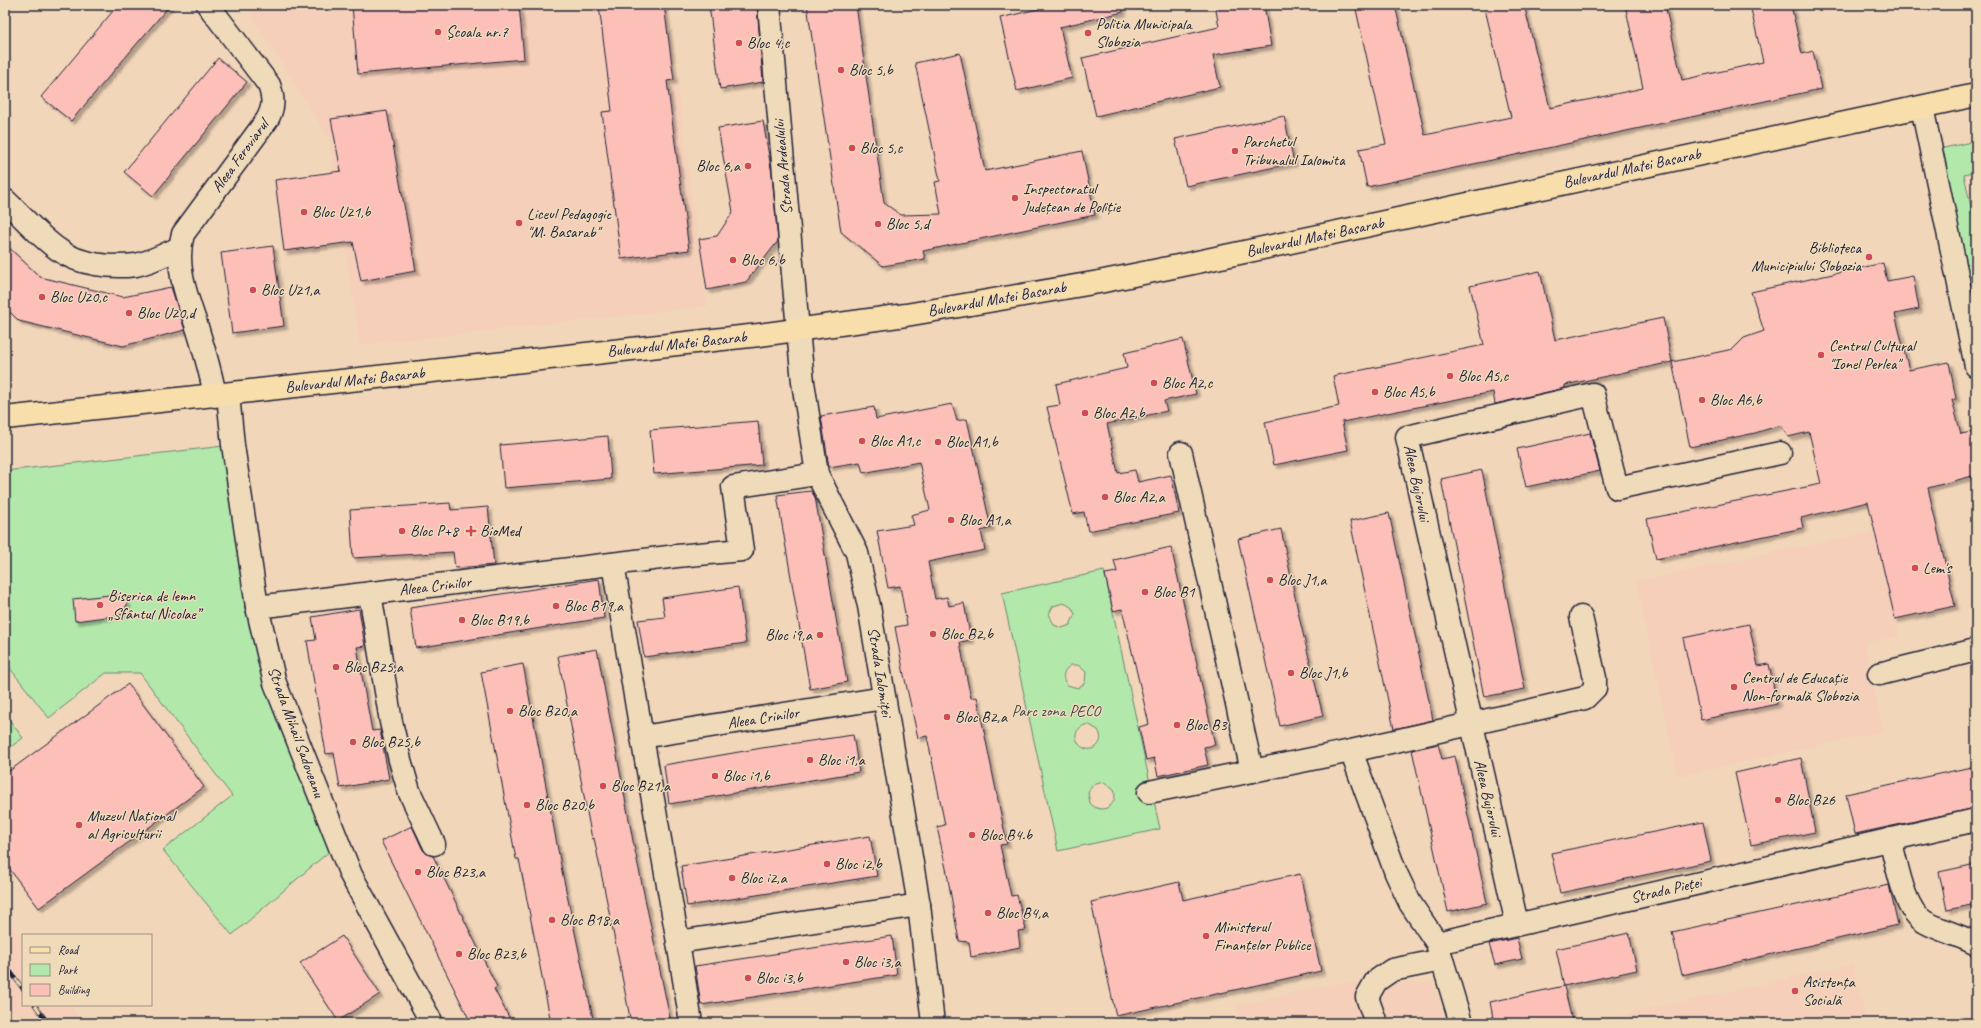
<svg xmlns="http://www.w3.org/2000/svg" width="1981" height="1028" viewBox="0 0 1981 1028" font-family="Caveat,sans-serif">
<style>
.built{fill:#f5cfb9}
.green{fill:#b3e8ab;stroke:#6a8573;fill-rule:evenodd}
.building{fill:#fcc0b9;stroke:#22223b;filter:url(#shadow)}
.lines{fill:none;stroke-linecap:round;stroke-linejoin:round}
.minor-casing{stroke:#22223b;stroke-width:25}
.major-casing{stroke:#22223b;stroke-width:25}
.minor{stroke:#efdbb9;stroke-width:22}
.major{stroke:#f8deab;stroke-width:22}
.rail-casing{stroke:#22223b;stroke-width:4.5}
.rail{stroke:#efdbb9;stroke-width:3;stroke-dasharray:9;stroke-linecap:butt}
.poi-dot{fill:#d1495b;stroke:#efdbb9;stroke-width:1.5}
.labels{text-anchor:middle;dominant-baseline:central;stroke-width:3;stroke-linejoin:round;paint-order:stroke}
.poi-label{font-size:16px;fill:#22223b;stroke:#efdbb9;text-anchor:start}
.street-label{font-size:16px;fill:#22223b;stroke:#efdbb9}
.park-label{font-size:16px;fill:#3f4a51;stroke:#efdbb9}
</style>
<defs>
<filter id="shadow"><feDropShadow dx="3.5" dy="3.5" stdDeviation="1" flood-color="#0004"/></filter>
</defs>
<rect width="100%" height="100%" fill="#f2d6b9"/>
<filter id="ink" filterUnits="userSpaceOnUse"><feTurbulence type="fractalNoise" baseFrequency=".025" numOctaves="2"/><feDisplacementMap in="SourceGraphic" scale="8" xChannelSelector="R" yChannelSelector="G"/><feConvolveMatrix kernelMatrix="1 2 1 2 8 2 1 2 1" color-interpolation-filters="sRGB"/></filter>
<g filter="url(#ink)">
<g class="built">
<polygon points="245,5 666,5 707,306 360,345 330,140"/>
<polygon points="1876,531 1899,636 1864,643 1883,731 1678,776 1636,582"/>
<polygon points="5,916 23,940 23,1005 70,1005 83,1023 20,1023 5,1002"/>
<polygon points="1853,964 1867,1023 1611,1023 1610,1018"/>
<polygon points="1433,982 1446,1023 1239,1023 1236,1006 1336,983"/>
</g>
<g class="green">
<polygon points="1976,141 1976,172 1964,175 1976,230 1976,346 1930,151"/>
<polygon points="233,445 257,607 339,843 232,935 163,850 232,796 140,673 106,673 49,718 5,662 5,471"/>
<path d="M 1104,571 L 1160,829 L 1058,851 L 1002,593 ZM 1064,603 L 1071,607 L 1075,614 L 1070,625 L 1062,628 L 1054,625 L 1049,614 L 1053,606 ZM 1071,665 L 1078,665 L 1086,672 L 1085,683 L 1078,688 L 1067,685 C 1061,677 1063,670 1071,665 ZM 1088,724 L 1098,730 C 1101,735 1102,740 1098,745 C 1084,760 1062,731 1088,724 ZM 1104,782 L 1114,789 C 1119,806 1101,816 1090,803 L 1088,793 L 1092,785 Z"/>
<polygon points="5,714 23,738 5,751"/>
</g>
<g class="building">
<polygon points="118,5 170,5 71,121 41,97"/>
<polygon points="352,5 519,5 524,59 358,74"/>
<polygon points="599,5 664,5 674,80 667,81 689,250 621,259 602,112 612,111"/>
<polygon points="709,5 757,5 763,82 720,89"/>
<polygon points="807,5 856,5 884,203 901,215 941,214 935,182 940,181 915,63 960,53 985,171 1082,151 1095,215 923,251 925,259 883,266 841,232"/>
<polygon points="1055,5 1122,5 1123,12 1060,27 1072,78 1017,91 1000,18"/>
<polygon points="1215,5 1264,5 1271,46 1213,55 1220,87 1096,116 1082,58 1219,27"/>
<polygon points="1355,5 1395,5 1425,135 1511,117 1484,5 1524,5 1550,108 1643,88 1625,5 1665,5 1682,80 1763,62 1750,5 1791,5 1802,54 1813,51 1821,89 1367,187 1359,149 1386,144"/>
<polygon points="218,58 247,82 153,196 124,172"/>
<polygon points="387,111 416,271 361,281 353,242 284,251 275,180 341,171 331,119"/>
<polygon points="1284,116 1294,163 1186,186 1175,139"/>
<polygon points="763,121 772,174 778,241 746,282 707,290 699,239 717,236 733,212 718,128"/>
<polygon points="5,244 40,277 123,297 171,287 185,330 123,346 19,321 5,307"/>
<polygon points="273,246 284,326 232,333 221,253"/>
<polygon points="1883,263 1887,281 1913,276 1919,309 1895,314 1909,370 1949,362 1956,399 1952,400 1961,434 1971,432 1976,452 1976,475 1928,488 1955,606 1895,619 1868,502 1801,518 1803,528 1656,559 1647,519 1821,484 1809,432 1788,437 1781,425 1755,433 1690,447 1672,362 1733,349 1744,338 1764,331 1751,292"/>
<polygon points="1540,271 1555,340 1663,318 1672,362 1565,385 1565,388 1495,404 1493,392 1342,422 1348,450 1274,465 1265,422 1339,406 1333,376 1484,345 1470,286"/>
<polygon points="1183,339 1196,394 1164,401 1167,411 1107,424 1118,473 1135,470 1138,482 1171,475 1179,513 1088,531 1084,512 1073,514 1047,407 1060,405 1056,384 1127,368 1124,353"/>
<polygon points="952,404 957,421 967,419 991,528 981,531 985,550 928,562 935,599 947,597 949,606 964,603 971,640 960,642 965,670 971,698 977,697 1007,844 1000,845 1011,896 1017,895 1026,930 1018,931 1020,947 971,957 969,942 959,941 947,873 937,827 945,825 927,736 918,738 904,675 895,627 907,625 900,586 888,588 877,531 914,525 911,515 930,510 919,462 863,473 860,462 829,467 821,416 874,407 876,419"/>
<polygon points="758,421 762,465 654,474 650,430"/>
<polygon points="1590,433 1600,471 1526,487 1517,449"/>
<polygon points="608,436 611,479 504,488 500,445"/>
<polygon points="1482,470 1525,689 1484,697 1441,479"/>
<polygon points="811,491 815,497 847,682 810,689 777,495"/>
<polygon points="450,503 451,510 488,507 494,565 455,568 453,552 353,558 350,510"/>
<polygon points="1389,513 1433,720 1394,729 1350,521"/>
<polygon points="1281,529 1300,621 1323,716 1280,726 1238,539"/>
<polygon points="1171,547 1215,745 1204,747 1208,765 1158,776 1154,758 1146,760 1139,727 1149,724 1122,609 1113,611 1105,574 1117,572 1114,560"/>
<polygon points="599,579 604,618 416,648 410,608"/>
<polygon points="738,587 746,643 644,657 638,620 665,617 662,598"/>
<polygon points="119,594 128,603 121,615 75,621 73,599"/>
<polygon points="359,609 365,646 357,647 364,688 372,731 380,730 389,779 340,788 334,753 326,754 307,641 316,640 312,617"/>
<polygon points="1749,624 1758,666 1769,664 1777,704 1701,720 1683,638"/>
<polygon points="597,649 633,841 671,1023 631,1023 617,951 594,838 592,839 558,656"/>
<polygon points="523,664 562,871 594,1023 551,1023 519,859 516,859 481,672"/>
<polygon points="128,684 204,787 39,908 5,863 5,774"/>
<polygon points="853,735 859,772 669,804 664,765 762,748"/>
<polygon points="1438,744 1442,759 1455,756 1487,903 1448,912 1412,750"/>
<polygon points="1801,758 1815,832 1751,845 1735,773"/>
<polygon points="1976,766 1976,808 1855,834 1846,794"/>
<polygon points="1703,822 1711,861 1560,893 1551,853"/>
<polygon points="412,826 423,850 427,854 433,856 497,987 494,989 512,1023 471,1023 381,841"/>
<polygon points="870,836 877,876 687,906 681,866"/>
<polygon points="1976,864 1976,904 1947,910 1939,872"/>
<polygon points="1300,874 1321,971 1116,1016 1091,902 1179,882 1183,900"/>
<polygon points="1889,885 1898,925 1682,975 1672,932"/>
<polygon points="1629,933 1637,970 1564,986 1556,949"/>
<polygon points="342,936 380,994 338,1021 300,963"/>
<polygon points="892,936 897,975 701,1005 695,966"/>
<polygon points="1517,938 1522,959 1495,965 1489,944"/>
<polygon points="1564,986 1572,1021 1561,1023 1494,1023 1490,1002"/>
</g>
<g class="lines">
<defs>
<g id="minor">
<path d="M 208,5 L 269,85 C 274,99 274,107 267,120 L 183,234 C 174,266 187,297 197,327 C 204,350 211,372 215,396"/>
<polyline points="769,5 798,330 803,382 817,474 857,553 869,606 919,905 933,1023"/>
<polyline points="1922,107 1976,366"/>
<path d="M 5,200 C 21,215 41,238 59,250 C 79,265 112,268 136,265 C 151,262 166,254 179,248"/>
<polyline points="228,395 233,445 257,607 275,683 351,875 432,1023"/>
<polyline points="1181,453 1252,771"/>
<polyline points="613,564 642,737 884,698"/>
<polyline points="370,593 391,722 400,760 409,791 434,844"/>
<polyline points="257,607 677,556 742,550 733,487 817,474"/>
<polyline points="1879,674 1976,650"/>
<polyline points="642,737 678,942 919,905"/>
<polyline points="1351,751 1396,873 1410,903 1437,943 1461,1023"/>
<polyline points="1149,792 1351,751 1585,698 1595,688 1595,678 1581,617"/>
<path d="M 1890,839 C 1897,863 1903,910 1925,922 C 1941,931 1960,935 1976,944"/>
<polyline points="1517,924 1407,437 1593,394 1617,488 1780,453"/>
<polyline points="678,942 691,1023"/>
<polyline points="1437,943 1976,820"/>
<polyline points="1376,1023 1367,997 1376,981 1392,970 1442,960"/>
</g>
<polyline id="major" points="5,418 759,335 906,315 1099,282 1188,264 1976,95"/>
</defs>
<use href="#minor" class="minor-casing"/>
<use href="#major" class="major-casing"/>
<use href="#minor" class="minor"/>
<use href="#major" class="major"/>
<defs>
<g id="rail">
<polyline points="5,964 23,989"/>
<polyline points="35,1005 48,1023"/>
</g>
</defs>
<use href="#rail" class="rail-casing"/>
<use href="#rail" class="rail"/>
</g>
</g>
<g class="poi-dot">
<circle cx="438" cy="32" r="4"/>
<circle cx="1088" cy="33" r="4"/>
<circle cx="739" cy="43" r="4"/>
<circle cx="841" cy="70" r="4"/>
<circle cx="852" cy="148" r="4"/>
<circle cx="1235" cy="151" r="4"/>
<circle cx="748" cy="166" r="4"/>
<circle cx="1015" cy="198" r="4"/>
<circle cx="304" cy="212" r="4"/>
<circle cx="519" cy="223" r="4"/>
<circle cx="878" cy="224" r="4"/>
<circle cx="1869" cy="257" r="4"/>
<circle cx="733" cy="260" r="4"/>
<circle cx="253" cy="290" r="4"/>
<circle cx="42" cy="297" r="4"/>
<circle cx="129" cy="313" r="4"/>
<circle cx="1821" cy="355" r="4"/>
<circle cx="1450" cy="376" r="4"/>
<circle cx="1154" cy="383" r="4"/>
<circle cx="1375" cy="392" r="4"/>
<circle cx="1702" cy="400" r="4"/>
<circle cx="1085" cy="413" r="4"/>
<circle cx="862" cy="441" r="4"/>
<circle cx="938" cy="442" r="4"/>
<circle cx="1105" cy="497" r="4"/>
<circle cx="951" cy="520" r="4"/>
<circle cx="402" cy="531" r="4"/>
<path d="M469 525h4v4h4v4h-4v4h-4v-4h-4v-4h4z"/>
<circle cx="1915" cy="568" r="4"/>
<circle cx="1270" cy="580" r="4"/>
<circle cx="1145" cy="592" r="4"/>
<circle cx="100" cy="605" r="4"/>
<circle cx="556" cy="606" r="4"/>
<circle cx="462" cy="620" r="4"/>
<circle cx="933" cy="634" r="4"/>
<circle cx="820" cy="635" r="4"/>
<circle cx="336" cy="667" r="4"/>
<circle cx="1291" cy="673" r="4"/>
<circle cx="1734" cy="687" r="4"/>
<circle cx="510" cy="711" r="4"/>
<circle cx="947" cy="717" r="4"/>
<circle cx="1177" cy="725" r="4"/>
<circle cx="353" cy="742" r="4"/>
<circle cx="810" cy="760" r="4"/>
<circle cx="715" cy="776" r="4"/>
<circle cx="603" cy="786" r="4"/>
<circle cx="1778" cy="800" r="4"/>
<circle cx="527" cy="805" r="4"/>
<circle cx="79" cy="825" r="4"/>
<circle cx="972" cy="835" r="4"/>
<circle cx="827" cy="864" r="4"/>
<circle cx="418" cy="872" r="4"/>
<circle cx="732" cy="878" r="4"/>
<circle cx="988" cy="913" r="4"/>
<circle cx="552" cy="920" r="4"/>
<circle cx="1206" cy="936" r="4"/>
<circle cx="459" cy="954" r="4"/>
<circle cx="846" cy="962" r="4"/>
<circle cx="748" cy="978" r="4"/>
<circle cx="1795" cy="991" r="4"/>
</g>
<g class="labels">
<g class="poi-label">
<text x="1096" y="24">Politia Municipala<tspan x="1096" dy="18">Slobozia</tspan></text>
<text x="446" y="32">Școala nr.7</text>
<text x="747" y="43">Bloc 4,c</text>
<text x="849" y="70">Bloc 5,b</text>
<text x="1243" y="142">Parchetul<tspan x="1243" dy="18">Tribunalul Ialomita</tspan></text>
<text x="860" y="148">Bloc 5,c</text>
<text x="740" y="166" text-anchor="end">Bloc 6,a</text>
<text x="1023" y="189">Inspectoratul<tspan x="1023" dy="18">Județean de Poliție</tspan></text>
<text x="312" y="212">Bloc U21,b</text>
<text x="527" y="214">Liceul Pedagogic<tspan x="527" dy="18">"M. Basarab"</tspan></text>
<text x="886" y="224">Bloc 5,d</text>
<text x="1861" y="248" text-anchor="end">Biblioteca<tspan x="1861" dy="18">Municipiului Slobozia</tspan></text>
<text x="741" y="260">Bloc 6,b</text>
<text x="261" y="290">Bloc U21,a</text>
<text x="50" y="297">Bloc U20,c</text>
<text x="137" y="313">Bloc U20,d</text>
<text x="1829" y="346">Centrul Cultural<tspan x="1829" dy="18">"Ionel Perlea"</tspan></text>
<text x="1458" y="376">Bloc A5,c</text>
<text x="1162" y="383">Bloc A2,c</text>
<text x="1383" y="392">Bloc A5,b</text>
<text x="1710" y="400">Bloc A6,b</text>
<text x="1093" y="413">Bloc A2,b</text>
<text x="870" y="441">Bloc A1,c</text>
<text x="946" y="442">Bloc A1,b</text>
<text x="1113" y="497">Bloc A2,a</text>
<text x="959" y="520">Bloc A1,a</text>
<text x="410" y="531">Bloc P+8</text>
<text x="480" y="531">BioMed</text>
<text x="1923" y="568">Lem's</text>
<text x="1278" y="580">Bloc J1,a</text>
<text x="1153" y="592">Bloc B1</text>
<text x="108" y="596">Biserica de lemn<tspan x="108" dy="18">„Sfântul Nicolae”</tspan></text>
<text x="564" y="606">Bloc B19,a</text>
<text x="470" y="620">Bloc B19,b</text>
<text x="941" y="634">Bloc B2,b</text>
<text x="812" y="635" text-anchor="end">Bloc i9,a</text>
<text x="344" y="667">Bloc B25,a</text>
<text x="1299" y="673">Bloc J1,b</text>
<text x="1742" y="678">Centrul de Educație<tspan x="1742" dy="18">Non-formală Slobozia</tspan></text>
<text x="518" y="711">Bloc B20,a</text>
<text x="955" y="717">Bloc B2,a</text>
<text x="1185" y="725">Bloc B3</text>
<text x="361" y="742">Bloc B25,b</text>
<text x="818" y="760">Bloc i1,a</text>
<text x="723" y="776">Bloc i1,b</text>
<text x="611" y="786">Bloc B21,a</text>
<text x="1786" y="800">Bloc B26</text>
<text x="535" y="805">Bloc B20,b</text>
<text x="87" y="816">Muzeul Național<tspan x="87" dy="18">al Agriculturii</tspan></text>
<text x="980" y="835">Bloc B4.b</text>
<text x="835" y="864">Bloc i2,b</text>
<text x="426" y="872">Bloc B23,a</text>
<text x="740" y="878">Bloc i2,a</text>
<text x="996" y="913">Bloc B4,a</text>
<text x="560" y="920">Bloc B18,a</text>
<text x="1214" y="927">Ministerul<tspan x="1214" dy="18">Finanțelor Publice</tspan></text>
<text x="467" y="954">Bloc B23,b</text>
<text x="854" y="962">Bloc i3,a</text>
<text x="756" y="978">Bloc i3,b</text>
<text x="1803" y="982">Asistența<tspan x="1803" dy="18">Socială</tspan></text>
</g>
<g class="street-label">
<text transform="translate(240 156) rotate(-54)">Aleea Feroviarul</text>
<text transform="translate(783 167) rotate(-95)">Strada Ardealului</text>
<text transform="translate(1632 168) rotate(-12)">Bulevardul Matei Basarab</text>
<text transform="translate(1315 237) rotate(-12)">Bulevardul Matei Basarab</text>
<text transform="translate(997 299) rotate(-10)">Bulevardul Matei Basarab</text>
<text transform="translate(677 344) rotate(-6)">Bulevardul Matei Basarab</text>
<text transform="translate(355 380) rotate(-6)">Bulevardul Matei Basarab</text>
<text transform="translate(1417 483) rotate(78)">Aleea Bujorului</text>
<text transform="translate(435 586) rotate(-7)">Aleea Crinilor</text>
<text transform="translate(880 672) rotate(81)">Strada Ialomiței</text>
<text transform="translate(763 718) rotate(-9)">Aleea Crinilor</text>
<text transform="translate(296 732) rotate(70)">Strada Mihail Sadoveanu</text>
<text transform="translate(1488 798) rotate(77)">Aleea Bujorului</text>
<text transform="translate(1666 890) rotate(-13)">Strada Pieței</text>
</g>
<g class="park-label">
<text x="1056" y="711">Parc zona PECO</text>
</g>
</g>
<rect width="1981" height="1028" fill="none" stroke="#efdbb9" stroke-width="20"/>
<rect x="10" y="10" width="1961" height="1008" fill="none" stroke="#22223b" stroke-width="1.5" filter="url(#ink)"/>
<rect x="22" y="934" width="130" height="72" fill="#efdbb9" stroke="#9d9187"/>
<rect x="30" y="947" width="20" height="6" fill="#f8deab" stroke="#9d9187"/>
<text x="58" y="954" font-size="12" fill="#22223b">Road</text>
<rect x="30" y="964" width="20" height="12" fill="#b3e8ab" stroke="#9d9187"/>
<text x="58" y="974" font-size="12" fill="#22223b">Park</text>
<rect x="30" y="984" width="20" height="12" fill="#fcc0b9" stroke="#9d9187"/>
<text x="58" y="994" font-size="12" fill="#22223b">Building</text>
</svg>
